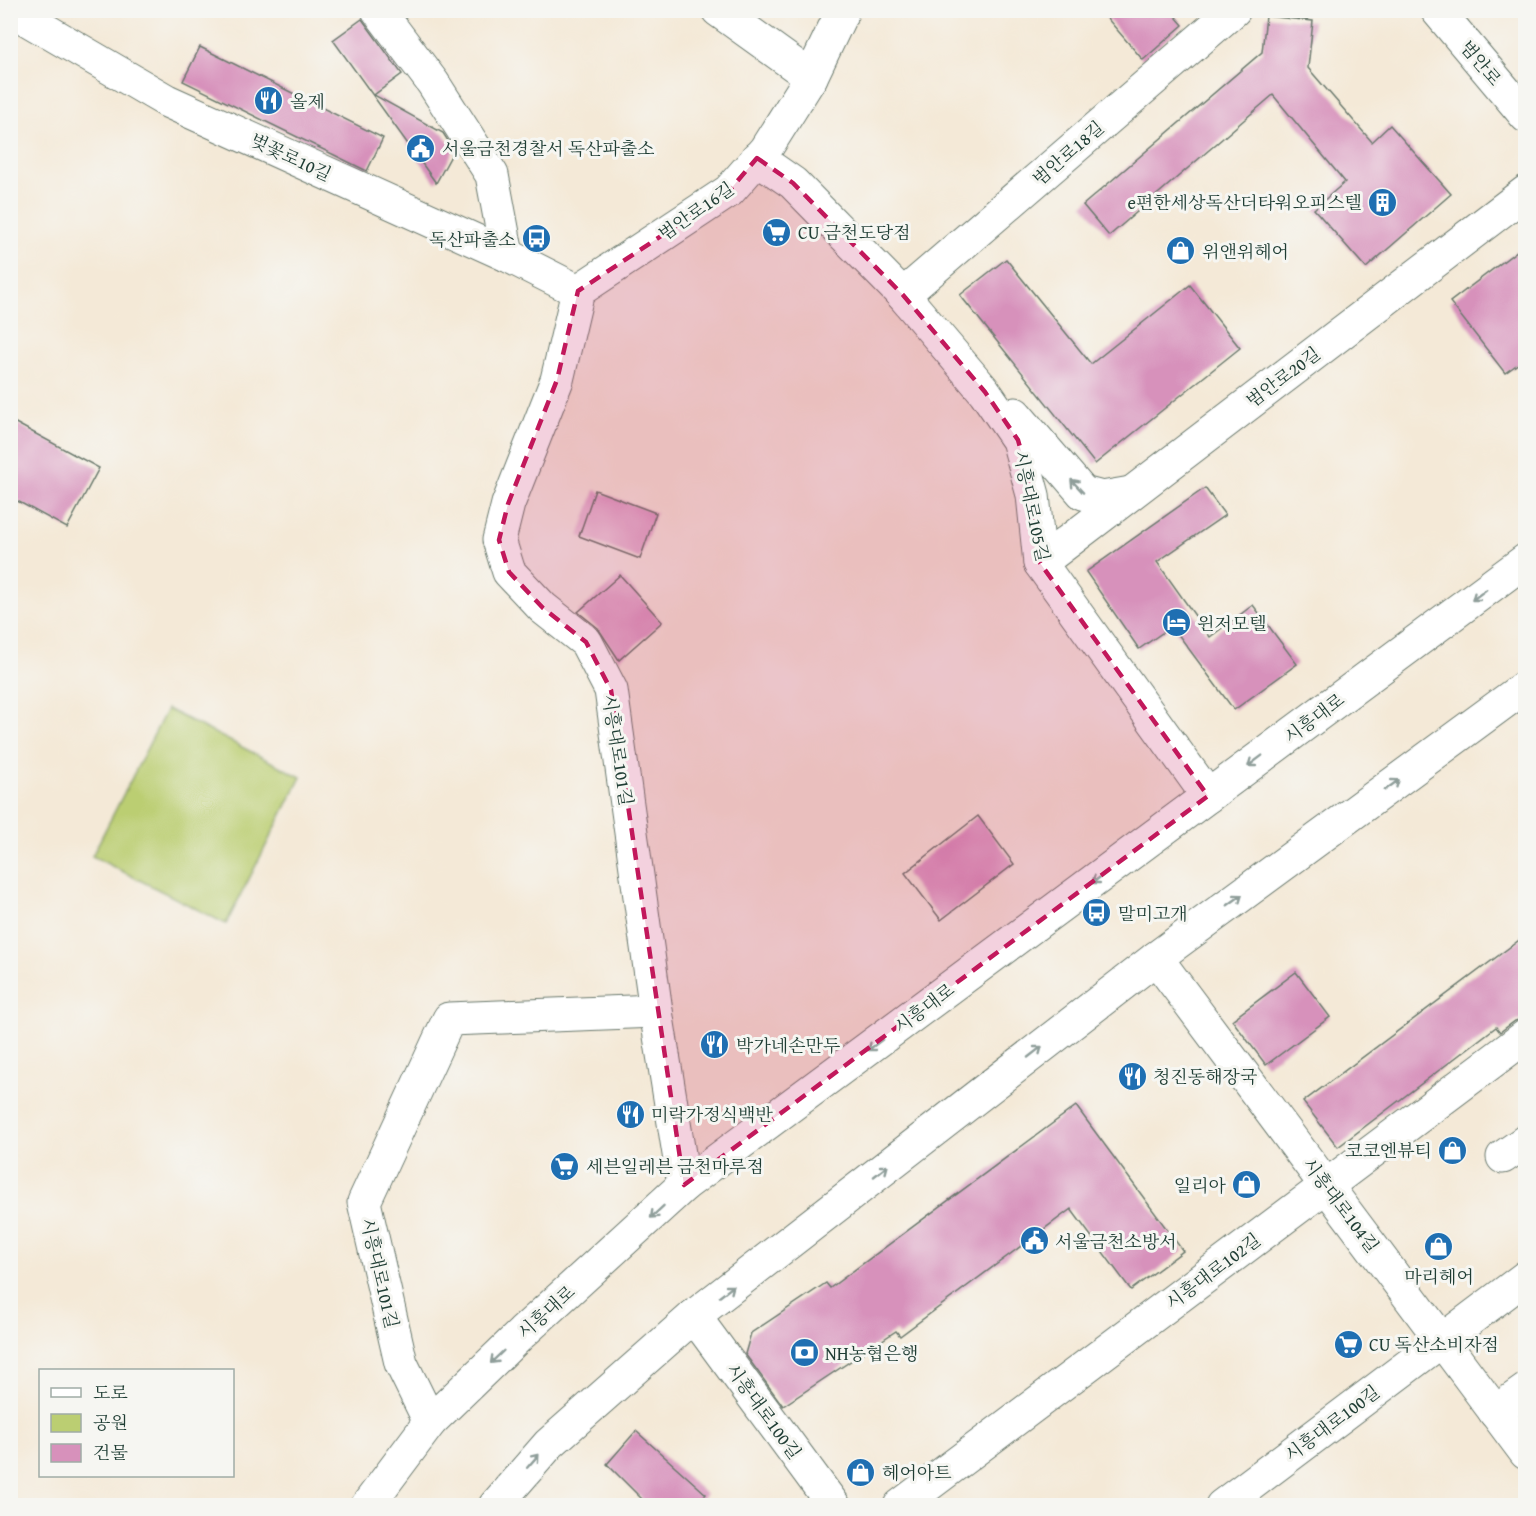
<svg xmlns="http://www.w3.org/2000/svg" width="1536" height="1516" viewBox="0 0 1536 1516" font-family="'Gentium Book Plus','Noto Serif KR',serif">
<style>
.green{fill:#bbce72;stroke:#6d8653;stroke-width:1.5}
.building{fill:#d791bb}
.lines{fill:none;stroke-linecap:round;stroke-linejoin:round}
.street-casing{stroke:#6a796d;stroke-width:35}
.secondary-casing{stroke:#6a796d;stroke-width:35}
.primary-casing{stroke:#6a796d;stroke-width:35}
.street{stroke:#fff;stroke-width:33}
.secondary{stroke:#fff;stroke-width:33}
.primary{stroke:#fff;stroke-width:33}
.oneway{stroke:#8f9e9a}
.marked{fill:#c2185b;fill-opacity:0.2;stroke:#c2185b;stroke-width:4.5;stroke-dasharray:12 8;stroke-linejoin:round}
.labels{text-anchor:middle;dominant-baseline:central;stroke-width:6;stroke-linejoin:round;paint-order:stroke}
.street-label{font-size:18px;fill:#1f3d34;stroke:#f6f6f2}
.poi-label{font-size:18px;fill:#1f3d34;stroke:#f6f6f2;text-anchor:start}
</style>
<rect width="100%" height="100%" fill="#f6f6f2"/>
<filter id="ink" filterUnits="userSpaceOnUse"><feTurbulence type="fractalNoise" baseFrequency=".0167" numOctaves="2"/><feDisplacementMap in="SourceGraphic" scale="12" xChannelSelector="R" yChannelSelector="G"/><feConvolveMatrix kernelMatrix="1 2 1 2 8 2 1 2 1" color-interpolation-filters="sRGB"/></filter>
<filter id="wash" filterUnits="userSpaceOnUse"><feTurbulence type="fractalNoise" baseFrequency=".008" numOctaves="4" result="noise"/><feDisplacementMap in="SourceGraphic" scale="24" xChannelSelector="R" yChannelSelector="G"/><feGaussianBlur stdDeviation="1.35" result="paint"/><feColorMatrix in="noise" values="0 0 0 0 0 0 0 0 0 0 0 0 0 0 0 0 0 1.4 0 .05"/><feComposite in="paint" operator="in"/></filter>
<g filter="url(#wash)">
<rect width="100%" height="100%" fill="#f4e9d7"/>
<polygon class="green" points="167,709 301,777 226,924 92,856"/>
<g id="blocks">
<g class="building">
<polygon points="1100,10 1170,10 1183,25 1143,60"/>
<polygon points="1266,16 1313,21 1308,68 1372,142 1390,125 1451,194 1366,268 1314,209 1345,182 1273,95 1109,236 1083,205 1262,52"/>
<polygon points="362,19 402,74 374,95 443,133 454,150 436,183 333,40"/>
<polygon points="200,47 383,138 367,171 183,81"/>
<polygon points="1526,244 1526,358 1505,373 1450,302"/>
<polygon points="1006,259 1091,364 1190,285 1240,348 1095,464 960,295"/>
<polygon points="10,420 99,468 67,528 10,497"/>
<polygon points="1205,488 1225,515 1157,562 1210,637 1253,605 1297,664 1234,710 1172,626 1139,649 1086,572"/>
<polygon points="595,490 656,513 640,559 579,536"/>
<polygon points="620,575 662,622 619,660 598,628 578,612"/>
<polygon points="978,816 1014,864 941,920 905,873"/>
<polygon points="1526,935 1526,1018 1515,1021 1500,1032 1496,1027 1338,1147 1303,1102"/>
<polygon points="1296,972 1330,1017 1266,1065 1232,1020"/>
<polygon points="1076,1106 1183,1251 1131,1290 1071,1209 900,1336 896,1331 783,1406 745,1354 751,1333 826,1283 830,1288"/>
<polygon points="636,1431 706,1494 695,1506 649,1506 607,1464"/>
</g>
</g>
</g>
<g filter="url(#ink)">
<use href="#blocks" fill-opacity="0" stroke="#6a796d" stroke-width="1.5"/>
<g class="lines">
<defs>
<g id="street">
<polyline points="11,10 167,101 507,255 578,291"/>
<polyline points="378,10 433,83 492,175 507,255"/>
<polyline points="718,10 811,77"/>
<polyline points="757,158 793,183 903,295 985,392 1018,440 1033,495 1040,563 1208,796"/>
<polyline points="578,291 557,380 508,504 499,540 509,572 543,608 586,642 611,690 656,1011 684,1185"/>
<polyline points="578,291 729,191 765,150 811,77 843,10"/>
<polyline points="903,295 1234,10"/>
<polyline points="1015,414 1083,493 1102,498 1131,493"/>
<polyline points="1040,563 1526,192"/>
<polyline points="1156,958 1526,1453"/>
<polyline points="1503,1157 1526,1141"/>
<polyline points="694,1316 834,1506"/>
<polyline points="1495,1412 1526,1390"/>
<polyline points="430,1422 401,1363 364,1202 449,1019 656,1011"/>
<polyline points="900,1506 1526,1036"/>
<polyline points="1222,1506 1526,1277"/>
</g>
<polyline id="secondary" points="1437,10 1526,116"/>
<g id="primary">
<polyline points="367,1506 430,1422 522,1333 684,1185 1526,560"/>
<polyline points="495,1506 549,1444 694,1316 1156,958 1526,686"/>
</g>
</defs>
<use href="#street" class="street-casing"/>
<use href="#secondary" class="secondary-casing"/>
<use href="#primary" class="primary-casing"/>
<use href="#street" class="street"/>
<use href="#secondary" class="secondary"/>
<use href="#primary" class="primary"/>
</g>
<defs><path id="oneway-shaft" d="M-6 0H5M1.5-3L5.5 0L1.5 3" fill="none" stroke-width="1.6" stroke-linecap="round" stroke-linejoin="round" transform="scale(1.5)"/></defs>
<g class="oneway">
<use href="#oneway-shaft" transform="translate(1077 486) rotate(-133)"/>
<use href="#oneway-shaft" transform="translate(1479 595) rotate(143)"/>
<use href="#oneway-shaft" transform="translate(1255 761) rotate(143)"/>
<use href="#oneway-shaft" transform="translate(1392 785) rotate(-36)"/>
<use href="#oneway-shaft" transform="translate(1099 878) rotate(143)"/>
<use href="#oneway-shaft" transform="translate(1235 900) rotate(-36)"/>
<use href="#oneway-shaft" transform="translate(875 1045) rotate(143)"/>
<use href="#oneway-shaft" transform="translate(1035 1052) rotate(-38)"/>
<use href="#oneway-shaft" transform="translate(881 1171) rotate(-38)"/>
<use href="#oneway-shaft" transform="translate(657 1212) rotate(137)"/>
<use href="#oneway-shaft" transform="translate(727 1291) rotate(-38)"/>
<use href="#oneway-shaft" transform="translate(497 1357) rotate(136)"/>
<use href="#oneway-shaft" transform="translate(533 1461) rotate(-49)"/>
</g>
</g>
<path class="marked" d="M 757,158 L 793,183 L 903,295 L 985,392 L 1018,440 L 1033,495 L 1040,563 L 1208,796 L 684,1185 L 611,690 L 586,642 L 543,608 L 509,572 L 499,540 L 508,504 L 557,380 L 578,291 L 729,191 Z"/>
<defs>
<symbol id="restaurant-disc" viewBox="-11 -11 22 22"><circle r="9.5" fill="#1f6fb2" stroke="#f6f6f2"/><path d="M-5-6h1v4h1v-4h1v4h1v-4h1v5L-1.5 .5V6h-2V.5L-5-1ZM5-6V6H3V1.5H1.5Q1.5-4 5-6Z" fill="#fff"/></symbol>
<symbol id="civic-disc" viewBox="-11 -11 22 22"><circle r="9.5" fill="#1f6fb2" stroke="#f6f6f2"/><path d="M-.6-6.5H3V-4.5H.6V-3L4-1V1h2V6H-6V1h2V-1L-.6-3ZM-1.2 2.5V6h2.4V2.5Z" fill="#fff"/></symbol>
<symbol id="building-disc" viewBox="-11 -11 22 22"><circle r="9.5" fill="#1f6fb2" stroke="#f6f6f2"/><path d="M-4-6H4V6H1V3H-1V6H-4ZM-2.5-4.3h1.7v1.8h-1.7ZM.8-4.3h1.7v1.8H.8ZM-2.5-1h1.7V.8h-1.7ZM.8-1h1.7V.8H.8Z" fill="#fff"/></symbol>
<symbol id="supermarket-disc" viewBox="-11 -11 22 22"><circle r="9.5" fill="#1f6fb2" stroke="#f6f6f2"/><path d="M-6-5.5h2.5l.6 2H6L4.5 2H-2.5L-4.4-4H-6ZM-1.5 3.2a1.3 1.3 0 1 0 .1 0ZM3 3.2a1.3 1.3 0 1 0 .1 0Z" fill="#fff"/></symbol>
<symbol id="bus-disc" viewBox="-11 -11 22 22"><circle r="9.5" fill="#1f6fb2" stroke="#f6f6f2"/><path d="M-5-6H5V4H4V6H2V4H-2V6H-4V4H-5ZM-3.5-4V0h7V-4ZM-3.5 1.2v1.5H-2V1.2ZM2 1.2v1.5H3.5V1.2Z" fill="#fff"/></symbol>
<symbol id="shop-disc" viewBox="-11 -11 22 22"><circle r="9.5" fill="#1f6fb2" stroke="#f6f6f2"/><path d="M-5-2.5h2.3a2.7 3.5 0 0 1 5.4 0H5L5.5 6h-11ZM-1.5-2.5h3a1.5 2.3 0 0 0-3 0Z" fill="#fff"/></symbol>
<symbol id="hotel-disc" viewBox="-11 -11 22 22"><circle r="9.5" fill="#1f6fb2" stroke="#f6f6f2"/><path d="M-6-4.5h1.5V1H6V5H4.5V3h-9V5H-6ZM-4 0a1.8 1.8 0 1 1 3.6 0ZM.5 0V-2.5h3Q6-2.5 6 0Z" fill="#fff"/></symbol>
<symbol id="bank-disc" viewBox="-11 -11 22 22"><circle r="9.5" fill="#1f6fb2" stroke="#f6f6f2"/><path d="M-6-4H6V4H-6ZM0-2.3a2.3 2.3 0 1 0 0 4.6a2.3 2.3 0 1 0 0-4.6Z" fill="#fff"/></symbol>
</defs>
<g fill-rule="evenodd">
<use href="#restaurant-disc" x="252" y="84" width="33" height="33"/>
<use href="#civic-disc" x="404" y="132" width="33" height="33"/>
<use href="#building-disc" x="1366" y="186" width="33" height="33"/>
<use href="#supermarket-disc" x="760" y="216" width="33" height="33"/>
<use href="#bus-disc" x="520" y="222" width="33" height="33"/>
<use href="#shop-disc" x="1164" y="234" width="33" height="33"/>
<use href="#hotel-disc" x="1160" y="606" width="33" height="33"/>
<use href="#bus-disc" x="1080" y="896" width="33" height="33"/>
<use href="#restaurant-disc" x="698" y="1028" width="33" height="33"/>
<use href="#restaurant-disc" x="1116" y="1060" width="33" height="33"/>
<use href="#restaurant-disc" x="614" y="1098" width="33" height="33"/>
<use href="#shop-disc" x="1436" y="1134" width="33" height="33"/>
<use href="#supermarket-disc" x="548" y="1150" width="33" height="33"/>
<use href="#shop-disc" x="1230" y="1168" width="33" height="33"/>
<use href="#civic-disc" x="1018" y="1224" width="33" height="33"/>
<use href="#shop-disc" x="1422" y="1230" width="33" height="33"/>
<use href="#supermarket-disc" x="1332" y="1328" width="33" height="33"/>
<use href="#bank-disc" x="788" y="1336" width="33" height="33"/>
<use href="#shop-disc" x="844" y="1456" width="33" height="33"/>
</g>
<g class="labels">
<g class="street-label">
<text transform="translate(1481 63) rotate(50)">범안로</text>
<text transform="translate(1068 153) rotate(-41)">범안로18길</text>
<text transform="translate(291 157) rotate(25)">벚꽃로10길</text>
<text transform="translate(696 211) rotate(-35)">범안로16길</text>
<text transform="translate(1283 377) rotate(-37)">범안로20길</text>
<text transform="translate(1032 506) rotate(78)">시흥대로105길</text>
<text transform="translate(1314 718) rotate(-37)">시흥대로</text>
<text transform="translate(618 750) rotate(81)">시흥대로101길</text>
<text transform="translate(924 1008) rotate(-37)">시흥대로</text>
<text transform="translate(1341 1205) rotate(53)">시흥대로104길</text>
<text transform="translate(1213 1271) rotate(-37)">시흥대로102길</text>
<text transform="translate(380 1273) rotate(77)">시흥대로101길</text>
<text transform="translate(546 1312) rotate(-42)">시흥대로</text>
<text transform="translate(764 1411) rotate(54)">시흥대로100길</text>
<text transform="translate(1332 1423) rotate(-37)">시흥대로100길</text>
</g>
<g class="poi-label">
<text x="290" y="101">올제</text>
<text x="442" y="148">서울금천경찰서 독산파출소</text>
<text x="1362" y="202" text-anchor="end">e편한세상독산더타워오피스텔</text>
<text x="798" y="232">CU 금천도당점</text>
<text x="516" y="239" text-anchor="end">독산파출소</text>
<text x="1202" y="251">위앤위헤어</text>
<text x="1197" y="623">윈저모텔</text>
<text x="1118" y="913">말미고개</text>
<text x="736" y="1045">박가네손만두</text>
<text x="1153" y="1076">청진동해장국</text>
<text x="651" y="1114">미락가정식백반</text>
<text x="1432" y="1150" text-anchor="end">코코엔뷰티</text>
<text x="586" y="1166">세븐일레븐 금천마루점</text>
<text x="1226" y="1185" text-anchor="end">일리아</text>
<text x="1055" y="1241">서울금천소방서</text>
<text x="1439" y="1276" text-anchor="middle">마리헤어</text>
<text x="1369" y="1344">CU 독산소비자점</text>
<text x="825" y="1353">NH농협은행</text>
<text x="882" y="1472">헤어아트</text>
</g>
</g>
<rect width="1536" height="1516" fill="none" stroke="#f6f6f2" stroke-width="36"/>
<rect x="39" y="1369" width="195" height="108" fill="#f6f6f2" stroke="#a0aca6" stroke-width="1.5"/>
<rect x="51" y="1388" width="30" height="9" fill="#ffffff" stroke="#a0aca6" stroke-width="1.5"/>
<text x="93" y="1399" font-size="18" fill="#1f3d34">도로</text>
<rect x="51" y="1414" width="30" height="18" fill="#bbce72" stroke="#a0aca6" stroke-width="1.5"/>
<text x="93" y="1429" font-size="18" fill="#1f3d34">공원</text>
<rect x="51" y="1444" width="30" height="18" fill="#d791bb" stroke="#a0aca6" stroke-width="1.5"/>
<text x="93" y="1459" font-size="18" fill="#1f3d34">건물</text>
</svg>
